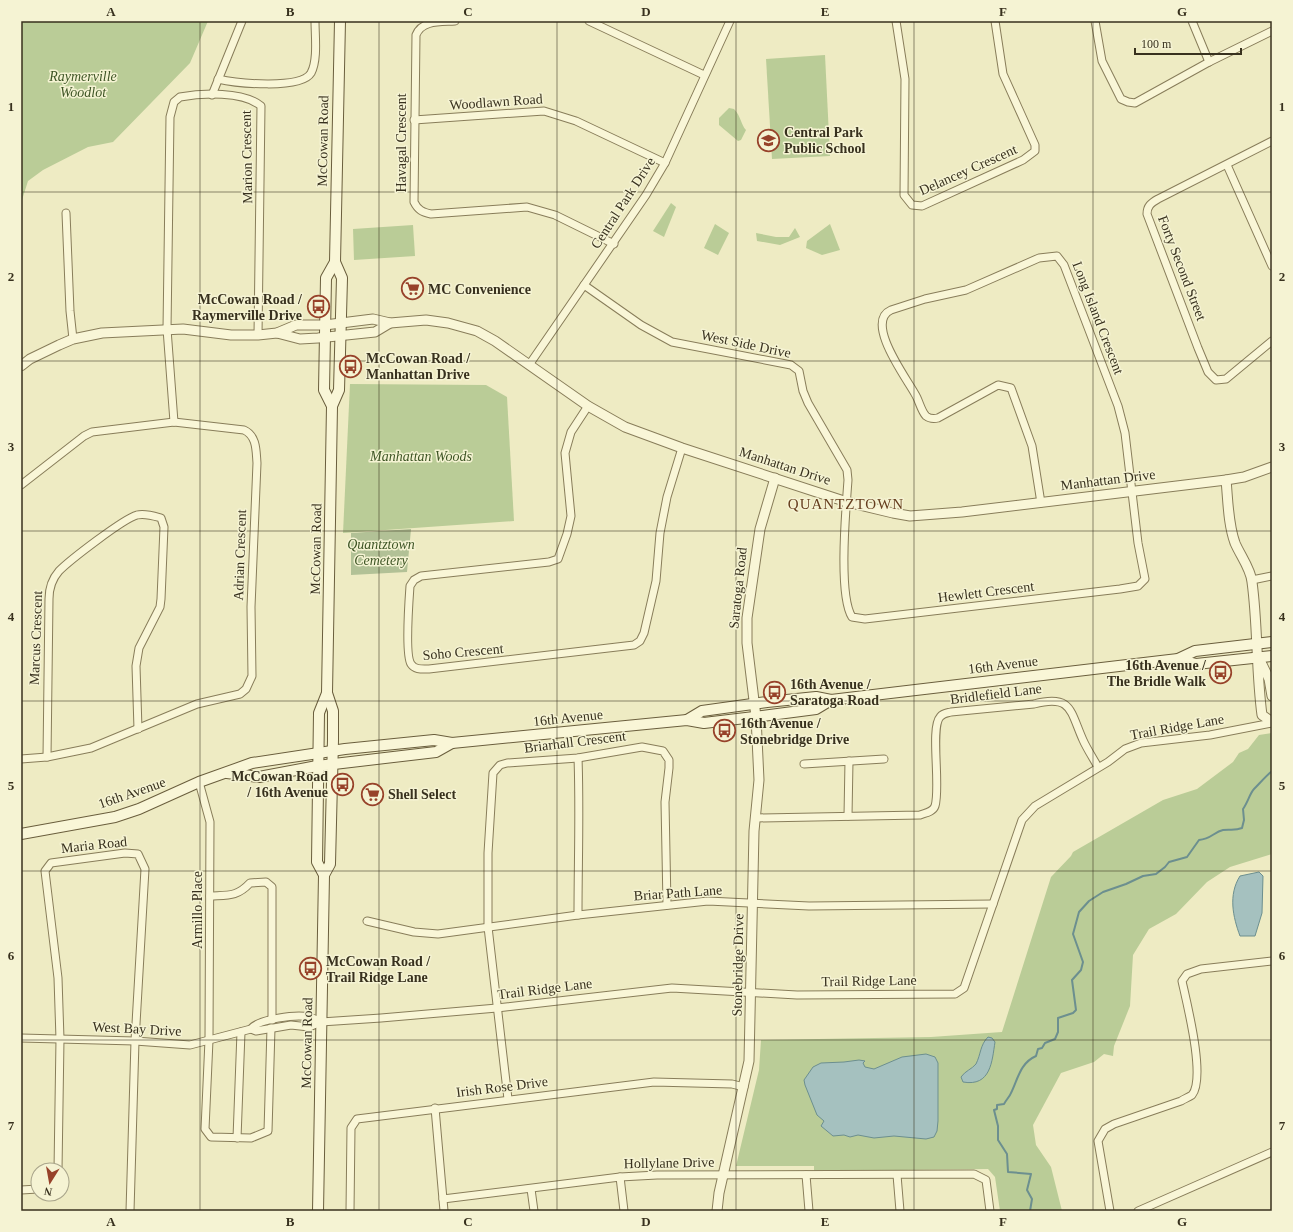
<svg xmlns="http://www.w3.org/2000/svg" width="1293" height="1232" viewBox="0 0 1293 1232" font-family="Georgia,serif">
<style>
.green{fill:#bacc97}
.cemetery{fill:#b2c196}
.water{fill:#a5c1bf;stroke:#6c8f8f}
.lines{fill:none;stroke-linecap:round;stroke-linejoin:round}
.stream{stroke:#6c8f8f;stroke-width:2}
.minor-casing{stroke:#887d5a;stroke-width:9}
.tertiary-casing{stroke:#887d5a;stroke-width:11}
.secondary-casing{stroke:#6a5e3d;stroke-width:12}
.minor{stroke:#f9f6d7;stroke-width:7}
.tertiary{stroke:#f9f6d7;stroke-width:9}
.secondary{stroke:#f9f6d7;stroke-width:10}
.grid{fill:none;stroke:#38311e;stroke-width:1;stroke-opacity:0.55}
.labels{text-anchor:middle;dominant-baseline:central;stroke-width:3;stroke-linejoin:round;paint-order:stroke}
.park-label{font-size:14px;font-style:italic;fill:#3e5525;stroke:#f5f3d3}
.street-label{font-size:14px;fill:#38311e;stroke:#f5f3d3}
.poi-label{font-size:14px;font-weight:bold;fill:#38311e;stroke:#f5f3d3;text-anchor:start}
.neighbourhood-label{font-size:15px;letter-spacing:1px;fill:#653d1d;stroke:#f5f3d3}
.neatline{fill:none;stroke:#38311e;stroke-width:1.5}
.grid-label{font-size:13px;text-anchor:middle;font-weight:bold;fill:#38311e}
</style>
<rect width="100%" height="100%" fill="#eeebc3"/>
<g class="green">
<polygon points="21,21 208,21 190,63 113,142 88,147 43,170 28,181 21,203"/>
<polygon points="825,55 830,156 772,159 766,59"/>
<path d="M 729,108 L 734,109 C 741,116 741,125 746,130 L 741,140 L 738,141 L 719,125 L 719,118 Z"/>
<polygon points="671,203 676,207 664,237 653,231"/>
<polygon points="715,224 729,233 718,255 704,248"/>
<polygon points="830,224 840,250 822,255 806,248 807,241"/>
<polygon points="413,225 415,256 354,260 353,229"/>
<polygon points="795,228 800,237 780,245 757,241 756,233 776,237 789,237"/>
<polygon points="350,384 486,385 507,397 514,521 343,533"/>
<polygon points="1272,733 1272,854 1230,867 1207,882 1176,914 1149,929 1133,955 1130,1006 1114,1046 1113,1056 1104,1054 1094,1062 1061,1073 1033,1125 1036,1145 1051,1167 1062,1211 1000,1211 995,1177 988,1169 814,1171 814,1166 736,1166 759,1070 761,1040 931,1037 1002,1032 1051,877 1071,856 1073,852 1163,800 1197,789 1233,762 1239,753 1248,749 1259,735"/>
</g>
<polygon class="cemetery" points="411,529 407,572 351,575 351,533"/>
<g class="water">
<path d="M 1259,872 L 1263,876 L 1262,913 L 1255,936 L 1240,936 C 1233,917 1228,895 1240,876 Z"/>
<path d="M 988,1037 L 992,1038 L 995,1042 C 992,1061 991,1087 963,1082 L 961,1077 C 965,1071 972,1069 976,1064 C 981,1054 980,1045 988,1037 Z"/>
<polygon points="926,1054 935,1057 938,1063 938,1121 937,1131 934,1137 926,1139 894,1136 874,1138 858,1135 850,1137 844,1135 833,1136 821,1126 824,1121 817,1115 805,1085 804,1080 813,1067 821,1063 844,1062 859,1060 865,1061 863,1063 865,1067 874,1069 902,1057"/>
</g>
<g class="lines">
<path class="stream" d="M 1030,1211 L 1032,1199 L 1027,1190 L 1031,1174 L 1008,1172 L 1007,1154 L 998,1140 L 998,1126 L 994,1110 L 997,1109 L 997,1105 L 1004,1104 C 1006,1100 1010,1096 1011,1093 C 1018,1079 1020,1063 1036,1056 L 1038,1049 L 1042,1048 L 1045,1043 L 1055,1039 L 1058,1032 L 1058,1018 L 1073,1013 L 1076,1010 L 1072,980 L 1081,970 L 1083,962 L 1073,934 L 1079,912 L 1089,901 L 1103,892 L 1126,884 L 1143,876 L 1156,874 L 1165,867 L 1169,862 L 1187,857 L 1199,840 C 1211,839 1214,832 1223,830 C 1230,829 1235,831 1242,828 L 1244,820 L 1243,809 C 1248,802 1250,793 1254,789 C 1260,783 1265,777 1272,771"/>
<defs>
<g id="minor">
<path d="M 455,21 C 440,22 422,20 416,35 L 414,202 C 418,210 422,212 431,214 L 527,207 L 555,215 L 614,244"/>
<polyline points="589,21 704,75"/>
<polyline points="896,21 905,79 904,195 912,205 922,206 1023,160 1035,151 1035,145 1003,74 995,21"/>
<polyline points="1095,21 1102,61 1121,99 1128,102 1135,103 1209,62 1272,31"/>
<polyline points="1192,21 1209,62"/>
<path d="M 218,79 C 235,83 301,90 311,73 C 318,60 315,36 315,21"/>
<polyline points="212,95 242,21"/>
<polyline points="414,120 544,111 576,121 665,163"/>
<path d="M 1272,141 L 1158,199 C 1151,203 1147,206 1147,214 L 1198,348 L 1208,372 L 1216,380 L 1226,379 L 1272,341"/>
<polyline points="1227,165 1272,266"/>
<polyline points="66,213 70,311 73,339"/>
<path d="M 584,285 L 641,325 L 672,342 L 791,365 L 799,371 L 803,391 L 808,403 L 847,470 L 848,480 C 846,508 838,595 852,617 L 865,619 L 1120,589 L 1138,586 L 1145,579 L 1138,543 L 1125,433 L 1118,406 L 1064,265 L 1057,256 L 1039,258 L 966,290 L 925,299 L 891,310 C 864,322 907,379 915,394 C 919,400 921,411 926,416 C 930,419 934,419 938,418 L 998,385 L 1011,388 L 1032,446 L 1041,503"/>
<polyline points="529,365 646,195 665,163 730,21"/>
<path d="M 588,406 L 571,432 L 565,453 L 571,516 L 567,534 L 558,559 L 549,562 L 421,576 L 414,580 L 410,586 C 409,600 405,655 411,664 C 415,670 422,669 429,669 L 634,645 L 640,641 L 644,633 L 656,581 L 660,533 L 667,497 L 682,448"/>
<path d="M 174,422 L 167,329 L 170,117 L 174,102 L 180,97 C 202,93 243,91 261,106 L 258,335"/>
<path d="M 21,485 L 84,436 L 92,432 L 174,422 L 244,430 C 257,436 256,451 257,463 L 251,607 L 252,676 L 246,689 L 240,694 L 197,704 L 91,748 L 47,757 L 21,759"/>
<polyline points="1252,580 1272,576"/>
<path d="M 47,757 L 49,599 C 49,589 52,579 59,571 C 70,560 123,519 137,515 C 145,513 154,516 161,518 L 164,527 L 161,599 L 160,607 L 139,648 L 136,666 L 138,729"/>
<polyline points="804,764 884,759"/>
<polyline points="199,782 210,822 209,1040 205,1129 211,1137 251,1138 268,1131 271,1028"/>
<polyline points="848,816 849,761"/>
<path d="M 756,818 L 920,815 C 925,813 933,812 935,806 C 941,787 930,728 940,717 C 943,713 947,713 951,712 L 1034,704 C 1072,694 1070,711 1083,740 C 1087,749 1093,758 1098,767"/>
<path d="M 210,896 C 228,895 237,897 250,883 L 266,882 L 272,887 L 272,1020"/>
<path d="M 578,915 C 578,862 580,810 578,758"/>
<polyline points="367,921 414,932 438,934 578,915 708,901 809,906 993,904"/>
<polyline points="251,1029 256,1031 291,1025 309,1027 321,1022 381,1018 497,1008 672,988 797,995 955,994 964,988 1022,820 1035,806 1108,762 1125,749 1141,743 1210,735 1272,723"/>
<path d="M 21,1038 L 135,1041 L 190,1045 L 251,1029 C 258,1019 297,1014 309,1017 C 313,1018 317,1020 321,1022"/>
<polyline points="508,1099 488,927 488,853 493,773 500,765 507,763 578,758 642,747 663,751 669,760 669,768 665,802 667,905"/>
<polyline points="435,1108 444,1211"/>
<polyline points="237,1138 241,1032"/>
<polyline points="58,1170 60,1039 58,978 45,871 51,863 125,853 138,854 145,869 135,1041 130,1211"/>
<polyline points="806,1175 809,1211"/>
<polyline points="897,1175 900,1211"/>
<polyline points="620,1177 624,1211"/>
<polyline points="531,1189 534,1211"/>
<polyline points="21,1190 38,1189"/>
<polyline points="443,1199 620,1177 657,1175 974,1174 986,1180 990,1211"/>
<polyline points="350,1211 351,1128 357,1119 654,1082 732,1084 744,1087"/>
<path d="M 1110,1211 L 1098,1141 L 1105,1129 L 1114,1124 L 1181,1101 C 1184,1099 1189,1097 1192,1095 C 1206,1078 1187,1004 1182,981 L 1187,974 L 1201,969 L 1272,961"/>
<polyline points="1138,1211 1272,1152"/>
</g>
<g id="tertiary">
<polyline points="277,333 300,339 318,338 375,332 390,323"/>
<polyline points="21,366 30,359 59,345 73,339 102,333 183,329 231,335 258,335 277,333 296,325 325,325 373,319 390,323 426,320 448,323 477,331 495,341 588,406 625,427 682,448 847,502 893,513 910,516 962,512 1226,480 1244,477 1272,467"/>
<path d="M 1226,480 C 1228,500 1228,524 1235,543 C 1240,555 1251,569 1252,582 C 1258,626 1256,671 1262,715 L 1272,722"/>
<polyline points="1259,658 1269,679 1272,696"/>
<polyline points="717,1211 719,1193 749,1061 754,831 759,780 756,717 747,643 747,618 760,529 775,478"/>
</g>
<g id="secondary">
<polyline points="332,406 324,390 326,278 335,262"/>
<polyline points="1178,659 1196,664 1272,656"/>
<polyline points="687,720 702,711 767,702 816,697 831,700"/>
<polyline points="227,773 259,777 317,766 436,752 452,743"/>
<polyline points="21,834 115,817 139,809 199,782 252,763 345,749 434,740 452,743 687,720 704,723 770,715 816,709 831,700 1178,659 1195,651 1272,642"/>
<polyline points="324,875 330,864 333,740 333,711 327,693 332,406 339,390 342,278 335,262 340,21"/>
<polyline points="318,1211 324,875 317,862 319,713 327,693"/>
</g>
</defs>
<use href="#minor" class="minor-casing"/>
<use href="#tertiary" class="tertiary-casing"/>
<use href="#secondary" class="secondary-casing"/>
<use href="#minor" class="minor"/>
<use href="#tertiary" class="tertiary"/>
<use href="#secondary" class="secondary"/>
</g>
<path class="grid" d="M 200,21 L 200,1211M 379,21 L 379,1211M 557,21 L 557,1211M 736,21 L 736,1211M 914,21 L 914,1211M 1093,21 L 1093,1211M 21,192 L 1272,192M 21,361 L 1272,361M 21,531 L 1272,531M 21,701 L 1272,701M 21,871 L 1272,871M 21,1040 L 1272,1040"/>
<defs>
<symbol id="school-ring" viewBox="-11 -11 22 22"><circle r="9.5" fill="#f5f3d3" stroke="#97422a" stroke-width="1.5"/><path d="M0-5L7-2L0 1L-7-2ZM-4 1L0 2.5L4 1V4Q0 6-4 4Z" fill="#97422a"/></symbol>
<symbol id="supermarket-ring" viewBox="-11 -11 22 22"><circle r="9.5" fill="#f5f3d3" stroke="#97422a" stroke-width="1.5"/><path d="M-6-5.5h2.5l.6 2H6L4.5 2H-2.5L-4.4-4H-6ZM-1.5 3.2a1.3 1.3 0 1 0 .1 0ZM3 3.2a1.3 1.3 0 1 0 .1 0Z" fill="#97422a"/></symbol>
<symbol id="bus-ring" viewBox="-11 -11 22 22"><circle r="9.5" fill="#f5f3d3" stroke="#97422a" stroke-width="1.5"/><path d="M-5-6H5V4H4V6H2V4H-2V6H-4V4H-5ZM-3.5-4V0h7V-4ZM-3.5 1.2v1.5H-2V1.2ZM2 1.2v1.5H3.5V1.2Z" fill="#97422a"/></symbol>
</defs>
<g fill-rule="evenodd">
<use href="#school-ring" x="756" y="128" width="25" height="25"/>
<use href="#supermarket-ring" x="400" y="276" width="25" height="25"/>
<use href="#bus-ring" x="306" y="294" width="25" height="25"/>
<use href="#bus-ring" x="338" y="354" width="25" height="25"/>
<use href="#bus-ring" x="1208" y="660" width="25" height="25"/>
<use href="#bus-ring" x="762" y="680" width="25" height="25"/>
<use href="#bus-ring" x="712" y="718" width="25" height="25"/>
<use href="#bus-ring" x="330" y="772" width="25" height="25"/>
<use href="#supermarket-ring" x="360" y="782" width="25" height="25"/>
<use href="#bus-ring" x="298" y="956" width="25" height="25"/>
</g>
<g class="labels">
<g class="park-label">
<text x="83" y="76">Raymerville<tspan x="83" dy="16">Woodlot</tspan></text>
<text x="421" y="456">Manhattan Woods</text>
<text x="381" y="544">Quantztown<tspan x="381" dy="16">Cemetery</tspan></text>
</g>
<g class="street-label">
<text transform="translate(496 102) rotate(-4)">Woodlawn Road</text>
<text transform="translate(323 141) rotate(-89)">McCowan Road</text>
<text transform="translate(401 143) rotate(-90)">Havagal Crescent</text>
<text transform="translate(247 157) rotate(-91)">Marion Crescent</text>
<text transform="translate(968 170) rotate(-24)">Delancey Crescent</text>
<text transform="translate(623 203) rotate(-57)">Central Park Drive</text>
<text transform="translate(1182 268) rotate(69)">Forty Second Street</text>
<text transform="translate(1098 318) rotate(69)">Long Island Crescent</text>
<text transform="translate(746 344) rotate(12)">West Side Drive</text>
<text transform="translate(785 466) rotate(18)">Manhattan Drive</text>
<text transform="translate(1108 480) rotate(-7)">Manhattan Drive</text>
<text transform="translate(316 549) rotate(-89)">McCowan Road</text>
<text transform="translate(240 555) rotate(-88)">Adrian Crescent</text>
<text transform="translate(738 588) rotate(-84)">Saratoga Road</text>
<text transform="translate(986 592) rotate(-7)">Hewlett Crescent</text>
<text transform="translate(36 638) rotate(-88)">Marcus Crescent</text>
<text transform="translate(463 652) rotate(-5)">Soho Crescent</text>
<text transform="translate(1003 665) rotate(-7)">16th Avenue</text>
<text transform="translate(996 694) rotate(-7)">Bridlefield Lane</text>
<text transform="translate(568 718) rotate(-6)">16th Avenue</text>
<text transform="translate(1177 727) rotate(-10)">Trail Ridge Lane</text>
<text transform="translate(575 742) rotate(-7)">Briarhall Crescent</text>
<text transform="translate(132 793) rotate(-19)">16th Avenue</text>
<text transform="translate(94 845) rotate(-6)">Maria Road</text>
<text transform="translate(678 893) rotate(-4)">Briar Path Lane</text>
<text transform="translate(197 910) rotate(-90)">Armillo Place</text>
<text transform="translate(738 965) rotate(-89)">Stonebridge Drive</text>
<text transform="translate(869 981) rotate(-1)">Trail Ridge Lane</text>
<text transform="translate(545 989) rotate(-7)">Trail Ridge Lane</text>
<text transform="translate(137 1029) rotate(3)">West Bay Drive</text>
<text transform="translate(307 1043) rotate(-89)">McCowan Road</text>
<text transform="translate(502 1087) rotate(-7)">Irish Rose Drive</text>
<text transform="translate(669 1163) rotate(-1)">Hollylane Drive</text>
</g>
<g class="poi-label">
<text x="784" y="132">Central Park<tspan x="784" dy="16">Public School</tspan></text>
<text x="428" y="289">MC Convenience</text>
<text x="302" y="299" text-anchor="end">McCowan Road /<tspan x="302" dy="16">Raymerville Drive</tspan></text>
<text x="366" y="358">McCowan Road /<tspan x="366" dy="16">Manhattan Drive</tspan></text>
<text x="1206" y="665" text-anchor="end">16th Avenue /<tspan x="1206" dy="16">The Bridle Walk</tspan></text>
<text x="790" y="684">16th Avenue /<tspan x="790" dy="16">Saratoga Road</tspan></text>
<text x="740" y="723">16th Avenue /<tspan x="740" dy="16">Stonebridge Drive</tspan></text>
<text x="328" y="776" text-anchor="end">McCowan Road<tspan x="328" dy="16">/ 16th Avenue</tspan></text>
<text x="388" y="794">Shell Select</text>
<text x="326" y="961">McCowan Road /<tspan x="326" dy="16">Trail Ridge Lane</tspan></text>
</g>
<g class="neighbourhood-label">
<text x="846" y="504">QUANTZTOWN</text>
</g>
</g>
<rect width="1293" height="1232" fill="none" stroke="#f5f3d3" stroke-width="44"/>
<g transform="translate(50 1182) rotate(191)"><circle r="19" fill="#f5f3d3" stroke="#a9a58b"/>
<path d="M0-3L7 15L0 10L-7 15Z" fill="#97422a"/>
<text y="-6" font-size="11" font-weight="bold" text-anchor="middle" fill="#38311e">N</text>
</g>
<path d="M1135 48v6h106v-6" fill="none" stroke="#38311e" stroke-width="2"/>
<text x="1141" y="48" font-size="12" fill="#38311e" stroke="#f5f3d3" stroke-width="3" paint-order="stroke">100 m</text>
<rect x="22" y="22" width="1249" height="1188" class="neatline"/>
<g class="grid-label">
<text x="111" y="16">A</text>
<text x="290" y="16">B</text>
<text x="468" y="16">C</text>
<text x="646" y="16">D</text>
<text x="825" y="16">E</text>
<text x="1003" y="16">F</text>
<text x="1182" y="16">G</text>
<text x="11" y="111">1</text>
<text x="1282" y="111">1</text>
<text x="11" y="281">2</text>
<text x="1282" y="281">2</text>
<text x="11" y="451">3</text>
<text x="1282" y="451">3</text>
<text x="11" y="621">4</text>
<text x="1282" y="621">4</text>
<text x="11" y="790">5</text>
<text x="1282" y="790">5</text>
<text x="11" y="960">6</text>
<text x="1282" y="960">6</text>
<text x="11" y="1130">7</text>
<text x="1282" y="1130">7</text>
<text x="111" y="1226">A</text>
<text x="290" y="1226">B</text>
<text x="468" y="1226">C</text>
<text x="646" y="1226">D</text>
<text x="825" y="1226">E</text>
<text x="1003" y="1226">F</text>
<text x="1182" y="1226">G</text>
</g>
</svg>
